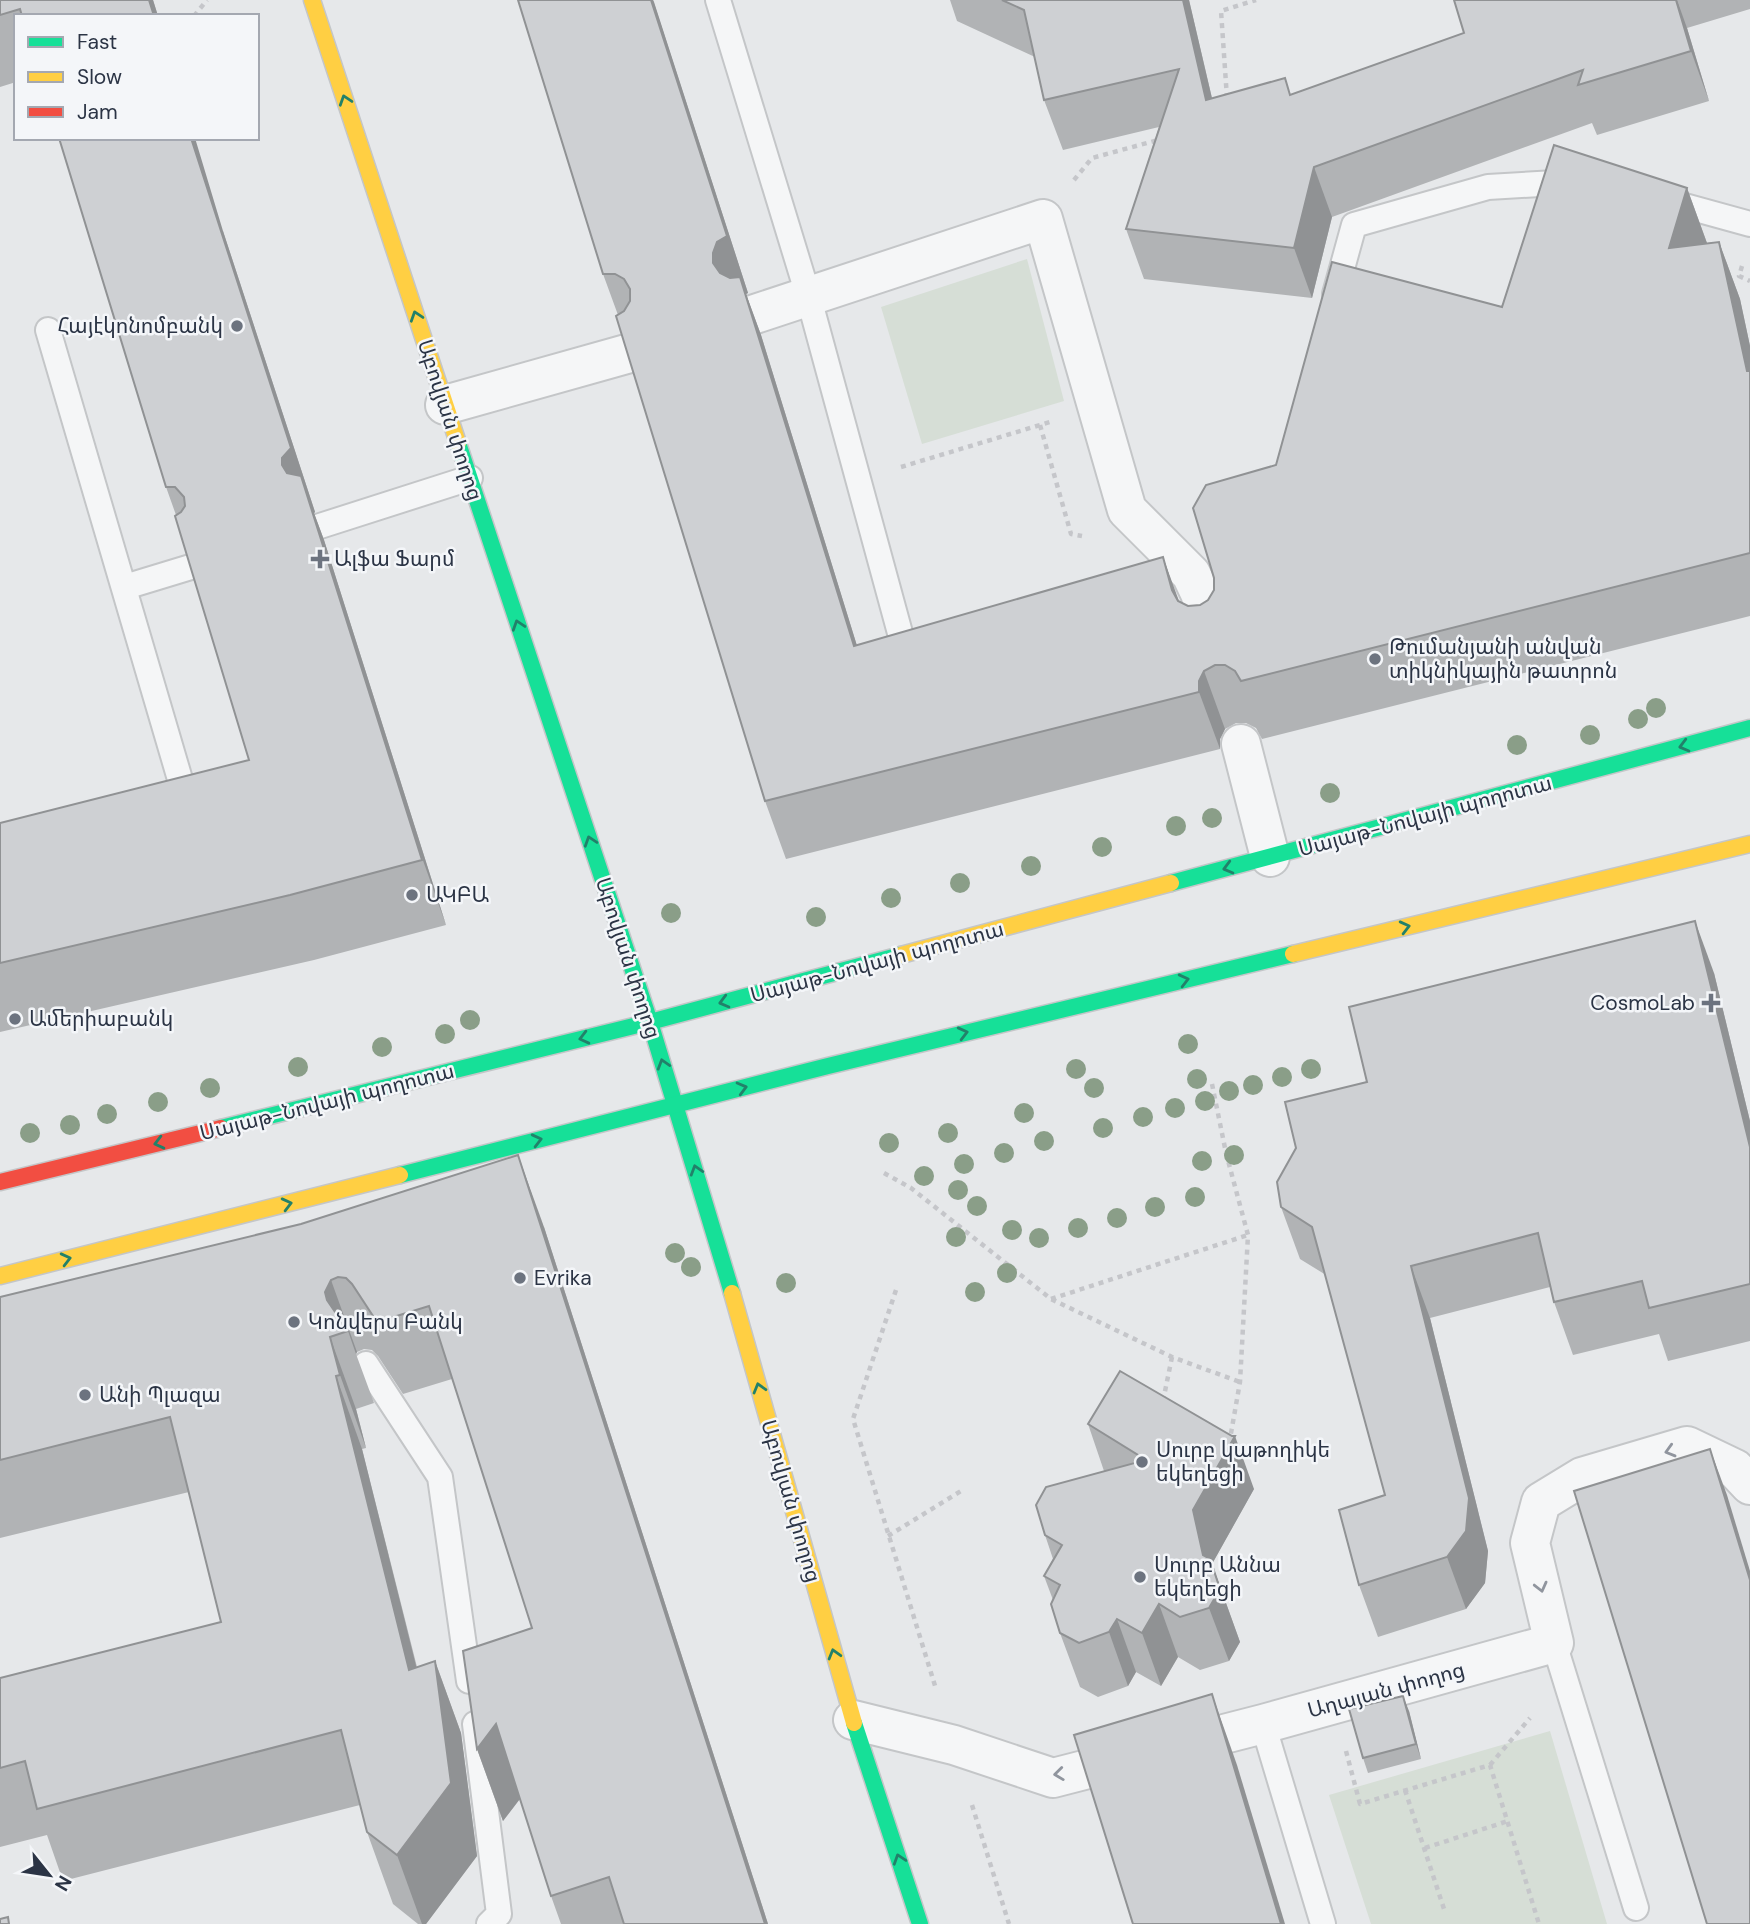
<svg xmlns="http://www.w3.org/2000/svg" width="1750" height="1924" viewBox="0 0 1750 1924" font-family="'DM Sans','Noto Sans Armenian',sans-serif">
<style>
.green{fill:#d6ded6}
.lines{fill:none;stroke-linecap:round;stroke-linejoin:round}
.lane-casing{stroke:#c4c6c8;stroke-width:28}
.street-casing{stroke:#c4c6c8;stroke-width:42}
.fast-casing{stroke:#c4c6c8;stroke-width:19}
.slow-casing{stroke:#c4c6c8;stroke-width:19}
.jam-casing{stroke:#c4c6c8;stroke-width:19}
.path{stroke:#c5c6ca;stroke-width:4.5;stroke-dasharray:5 5;stroke-linecap:butt}
.lane{stroke:#f5f6f7;stroke-width:24}
.street{stroke:#f5f6f7;stroke-width:38}
.fast{stroke:#16e098;stroke-width:16}
.slow{stroke:#ffcf43;stroke-width:16}
.jam{stroke:#f24e42;stroke-width:16}
.tree{fill:#8a9e88}
.wall{fill:#b1b3b5}
.shaded-wall{fill:#909294}
.building{fill:#ced0d3;stroke:#909294;stroke-width:2}
.oneway{stroke:#22816a}
.oneway2{stroke:#90959e}
.poi-dot{fill:#6c737f;stroke:#f4f6f9;stroke-width:2.5}
.labels{text-anchor:middle;dominant-baseline:central;stroke-width:5;stroke-linejoin:round;paint-order:stroke}
.poi-label{font-size:21px;fill:#2b3445;stroke:#f4f6f9;text-anchor:start}
.street-label{font-size:21px;fill:#2b3445;stroke:#f4f6f9}
</style>
<rect width="100%" height="100%" fill="#e6e8ea"/>
<g class="green">
<polygon points="1027,259 1064,401 922,444 881,307"/>
<polygon points="1550,1731 1607,1924 1371,1924 1329,1795"/>
</g>
<g class="lines">
<defs>
<g id="lane">
<polyline points="718,0 808,295 906,655 915,652"/>
<polyline points="1663,200 1750,224"/>
<polyline points="1335,294 1354,225 1488,187 1573,182"/>
<polyline points="48,330 189,810"/>
<polyline points="320,526 470,478"/>
<polyline points="125,587 194,566"/>
<polyline points="366,1364 440,1477 469,1681"/>
<polyline points="1554,1643 1636,1908"/>
<polyline points="475,1724 499,1914 489,1924"/>
<polyline points="1263,1724 1323,1924"/>
</g>
<g id="street">
<polyline points="755,314 1043,219 1127,510 1191,574 1200,593 1214,642"/>
<polyline points="445,405 630,353"/>
<polyline points="1241,744 1270,857"/>
<polyline points="853,1720 954,1745 1053,1778 1263,1724 1554,1643 1530,1543 1541,1502 1582,1477 1687,1446 1735,1469 1750,1485"/>
</g>
<g id="fast">
<polyline points="458,443 650,1022 732,1293"/>
<polyline points="1171,883 1750,728"/>
<polyline points="221,1128 650,1022 901,955"/>
<polyline points="400,1175 828,1066 1293,954"/>
<polyline points="854,1723 920,1924"/>
</g>
<g id="slow">
<polyline points="312,0 458,443"/>
<polyline points="1293,954 1750,844"/>
<polyline points="901,955 1171,883"/>
<polyline points="0,1276 400,1175"/>
<polyline points="732,1293 854,1723"/>
</g>
<polyline id="jam" points="0,1182 221,1128"/>
</defs>
<use href="#lane" class="lane-casing"/>
<use href="#street" class="street-casing"/>
<use href="#fast" class="fast-casing"/>
<use href="#slow" class="slow-casing"/>
<use href="#jam" class="jam-casing"/>
<g class="path">
<polyline points="194,16 207,0"/>
<polyline points="1227,98 1221,11 1256,0"/>
<polyline points="1074,180 1092,158 1158,140"/>
<polyline points="1742,266 1739,276 1750,281"/>
<polyline points="1040,425 1071,534 1082,536"/>
<polyline points="901,467 1050,422"/>
<polyline points="1212,1084 1226,1153 1248,1235 1240,1382 1230,1439"/>
<polyline points="884,1173 911,1188 1051,1299 1172,1357 1240,1382"/>
<polyline points="896,1290 853,1419 936,1689"/>
<polyline points="1051,1299 1248,1235"/>
<polyline points="1163,1401 1172,1357"/>
<polyline points="888,1536 961,1491"/>
<polyline points="1346,1751 1360,1804 1490,1765 1539,1924"/>
<polyline points="1490,1765 1530,1718"/>
<polyline points="1405,1790 1445,1912"/>
<polyline points="972,1805 1009,1924"/>
<polyline points="1425,1848 1508,1821"/>
</g>
<use href="#lane" class="lane"/>
<use href="#street" class="street"/>
<use href="#fast" class="fast"/>
<use href="#slow" class="slow"/>
<use href="#jam" class="jam"/>
</g>
<g class="tree">
<circle cx="1656" cy="708" r="10"/>
<circle cx="1638" cy="719" r="10"/>
<circle cx="1590" cy="735" r="10"/>
<circle cx="1517" cy="745" r="10"/>
<circle cx="1330" cy="793" r="10"/>
<circle cx="1212" cy="818" r="10"/>
<circle cx="1176" cy="826" r="10"/>
<circle cx="1102" cy="847" r="10"/>
<circle cx="1031" cy="866" r="10"/>
<circle cx="960" cy="883" r="10"/>
<circle cx="891" cy="898" r="10"/>
<circle cx="671" cy="913" r="10"/>
<circle cx="816" cy="917" r="10"/>
<circle cx="470" cy="1020" r="10"/>
<circle cx="445" cy="1034" r="10"/>
<circle cx="1188" cy="1044" r="10"/>
<circle cx="382" cy="1047" r="10"/>
<circle cx="298" cy="1067" r="10"/>
<circle cx="1076" cy="1069" r="10"/>
<circle cx="1311" cy="1069" r="10"/>
<circle cx="1282" cy="1077" r="10"/>
<circle cx="1197" cy="1079" r="10"/>
<circle cx="1253" cy="1085" r="10"/>
<circle cx="210" cy="1088" r="10"/>
<circle cx="1094" cy="1088" r="10"/>
<circle cx="1229" cy="1091" r="10"/>
<circle cx="1205" cy="1101" r="10"/>
<circle cx="158" cy="1102" r="10"/>
<circle cx="1175" cy="1108" r="10"/>
<circle cx="1024" cy="1113" r="10"/>
<circle cx="107" cy="1114" r="10"/>
<circle cx="1143" cy="1117" r="10"/>
<circle cx="70" cy="1125" r="10"/>
<circle cx="1103" cy="1128" r="10"/>
<circle cx="30" cy="1133" r="10"/>
<circle cx="948" cy="1133" r="10"/>
<circle cx="1044" cy="1141" r="10"/>
<circle cx="889" cy="1143" r="10"/>
<circle cx="1004" cy="1153" r="10"/>
<circle cx="1234" cy="1155" r="10"/>
<circle cx="1202" cy="1161" r="10"/>
<circle cx="964" cy="1164" r="10"/>
<circle cx="924" cy="1176" r="10"/>
<circle cx="958" cy="1190" r="10"/>
<circle cx="1195" cy="1197" r="10"/>
<circle cx="977" cy="1206" r="10"/>
<circle cx="1155" cy="1207" r="10"/>
<circle cx="1117" cy="1218" r="10"/>
<circle cx="1078" cy="1228" r="10"/>
<circle cx="1012" cy="1230" r="10"/>
<circle cx="956" cy="1237" r="10"/>
<circle cx="1039" cy="1238" r="10"/>
<circle cx="675" cy="1253" r="10"/>
<circle cx="691" cy="1267" r="10"/>
<circle cx="1007" cy="1273" r="10"/>
<circle cx="786" cy="1283" r="10"/>
<circle cx="975" cy="1292" r="10"/>
</g>
<g class="wall">
<polygon points="0,0 153,0 158,16 16,16 16,82 0,87"/>
<polygon points="518,0 653,0 748,293 746,294 761,335 857,646 1163,557 1178,601 1188,606 1200,605 1208,600 1214,590 1276,465 1502,307 1687,188 1707,243 1719,242 1740,299 1750,346 1750,616 1262,739 1256,728 1246,723 1236,723 1225,729 1220,739 1220,749 786,859 765,801 618,315 603,274"/>
<polygon points="950,0 1189,0 1212,98 1291,95 1464,33 1454,0 1750,0 1750,9 1687,28 1709,101 1597,135 1592,123 1332,217 1312,298 1144,279 1126,229 1159,127 1063,150 1044,100 1035,57 957,21"/>
<polygon points="223,231 315,512 314,513 324,540 446,925 314,960 0,1032 0,823 249,760 176,515 166,487"/>
<polygon points="1714,973 1750,1121 1750,1341 1668,1361 1659,1334 1573,1355 1554,1302 1550,1287 1430,1318 1488,1551 1485,1583 1466,1609 1378,1637 1359,1585 1385,1495 1326,1275 1300,1259 1281,1207 1296,1148 1367,1082"/>
<polygon points="544,1227 768,1924 561,1924 551,1896 520,1799 503,1821 477,1749 532,1628 452,1379 403,1394 378,1356 372,1350 364,1349 357,1352 356,1354 374,1403 356,1409 366,1448 362,1449 417,1667 435,1661 461,1733 477,1856 426,1924 418,1924 393,1904 367,1832 360,1805 63,1881 47,1835 0,1847 0,1678 221,1622 189,1492 0,1538 0,1297"/>
<polygon points="1088,1424 1254,1489 1212,1564 1240,1642 1229,1661 1200,1670 1178,1657 1161,1686 1136,1672 1128,1686 1098,1697 1080,1687 1060,1633 1053,1600 1044,1576 1053,1559 1045,1535 1104,1471"/>
<polygon points="1409,1711 1421,1759 1368,1773 1363,1758"/>
</g>
<g class="shaded-wall">
<polygon points="149,0 153,0 158,16 154,16"/>
<polygon points="651,0 653,0 654,2 748,293 746,294 761,335 875,704 854,646 738,300 713,263 713,253"/>
<polygon points="1183,0 1189,0 1224,150 1206,100"/>
<polygon points="1676,0 1677,0 1687,28 1709,101 1691,51"/>
<polygon points="191,138 195,138 223,231 315,512 314,513 324,540 446,925 282,465 282,458"/>
<polygon points="1314,167 1332,217 1312,298 1294,248"/>
<polygon points="1687,188 1708,246 1669,248"/>
<polygon points="1719,242 1740,299 1750,346 1750,380 1747,371"/>
<polygon points="1163,557 1184,615 1172,590"/>
<polygon points="1204,671 1225,729 1220,739 1220,749 1199,692 1199,681"/>
<polygon points="1695,921 1714,973 1750,1121 1750,1147"/>
<polygon points="518,1155 544,1227 768,1924 765,1924"/>
<polygon points="1411,1266 1430,1318 1488,1551 1485,1583 1466,1609 1447,1557"/>
<polygon points="331,1280 357,1352 356,1354 348,1331 339,1334 325,1292"/>
<polygon points="330,1337 356,1409 366,1448 340,1375"/>
<polygon points="336,1376 362,1449 435,1742 409,1670"/>
<polygon points="1235,1436 1254,1489 1212,1564 1240,1642 1229,1661 1209,1608 1193,1510"/>
<polygon points="1710,1449 1727,1495 1750,1571 1750,1580"/>
<polygon points="1159,1604 1178,1657 1161,1686 1142,1633"/>
<polygon points="1117,1619 1136,1672 1128,1686 1109,1632"/>
<polygon points="435,1661 461,1733 477,1856 426,1924 422,1924 397,1855"/>
<polygon points="1212,1694 1237,1765 1285,1924 1281,1924"/>
<polygon points="1403,1696 1409,1711 1421,1759 1416,1744"/>
<polygon points="496,1724 522,1796 503,1821 477,1749"/>
</g>
<g class="building">
<polygon points="0,0 149,0 154,16 22,16 20,9 0,15"/>
<polygon points="518,0 651,0 727,236 717,242 713,253 713,263 720,273 730,278 740,277 854,646 1163,557 1172,590 1178,601 1188,606 1200,605 1208,600 1214,590 1214,578 1193,508 1206,485 1276,465 1332,262 1502,307 1554,145 1687,188 1669,248 1719,242 1747,371 1750,371 1750,553 1241,681 1235,671 1225,665 1215,665 1204,671 1199,681 1199,692 765,801 616,316 624,311 630,301 630,289 624,279 615,274 603,274"/>
<polygon points="1002,0 1183,0 1206,100 1285,78 1290,95 1464,33 1454,0 1676,0 1691,51 1578,85 1583,70 1314,167 1294,248 1126,229 1179,69 1044,100 1024,10"/>
<polygon points="59,138 191,138 291,448 282,458 282,465 287,473 301,476 422,860 290,895 0,963 0,823 249,760 175,516 181,512 185,506 184,497 175,487 166,487"/>
<polygon points="1695,921 1750,1147 1750,1284 1649,1308 1642,1281 1554,1302 1538,1233 1411,1266 1469,1498 1466,1531 1447,1557 1359,1585 1339,1510 1385,1495 1312,1227 1281,1207 1277,1182 1296,1148 1285,1102 1367,1082 1349,1007"/>
<polygon points="518,1155 765,1924 624,1924 609,1877 551,1896 496,1724 477,1749 463,1651 532,1628 429,1306 377,1322 352,1284 346,1278 338,1277 331,1280 325,1292 327,1300 348,1331 330,1337 340,1375 336,1376 409,1670 435,1661 451,1783 397,1855 367,1832 341,1730 37,1809 25,1761 0,1768 0,1678 221,1622 170,1417 0,1460 0,1297 301,1224"/>
<polygon points="1120,1371 1232,1436 1235,1436 1193,1510 1203,1555 1210,1559 1220,1589 1209,1608 1180,1617 1159,1604 1142,1633 1117,1619 1109,1632 1079,1643 1060,1633 1051,1604 1060,1585 1044,1576 1062,1545 1045,1535 1036,1505 1046,1487 1146,1460 1088,1424"/>
<polygon points="1710,1449 1750,1580 1750,1924 1707,1924 1574,1491"/>
<polygon points="1212,1694 1281,1924 1133,1924 1074,1735"/>
<polygon points="1403,1696 1416,1744 1363,1758 1349,1709"/>
<polygon points="8,1917 9,1924 0,1924 0,1919"/>
</g>
<defs><path id="oneway-chevron" d="M-2-3.5L2.5 0L-2 3.5" fill="none" stroke-width="1.6" stroke-linecap="round" stroke-linejoin="round" transform="scale(1.75)"/></defs>
<g class="oneway">
<use href="#oneway-chevron" transform="translate(345 100) rotate(-108)"/>
<use href="#oneway-chevron" transform="translate(416 316) rotate(-108)"/>
<use href="#oneway-chevron" transform="translate(518 625) rotate(-108)"/>
<use href="#oneway-chevron" transform="translate(1684 746) rotate(165)"/>
<use href="#oneway-chevron" transform="translate(590 841) rotate(-108)"/>
<use href="#oneway-chevron" transform="translate(1228 868) rotate(165)"/>
<use href="#oneway-chevron" transform="translate(1405 927) rotate(-14)"/>
<use href="#oneway-chevron" transform="translate(1184 980) rotate(-14)"/>
<use href="#oneway-chevron" transform="translate(724 1002) rotate(165)"/>
<use href="#oneway-chevron" transform="translate(963 1033) rotate(-14)"/>
<use href="#oneway-chevron" transform="translate(584 1038) rotate(166)"/>
<use href="#oneway-chevron" transform="translate(663 1064) rotate(-107)"/>
<use href="#oneway-chevron" transform="translate(742 1088) rotate(-15)"/>
<use href="#oneway-chevron" transform="translate(537 1140) rotate(-14)"/>
<use href="#oneway-chevron" transform="translate(159 1143) rotate(166)"/>
<use href="#oneway-chevron" transform="translate(696 1170) rotate(-107)"/>
<use href="#oneway-chevron" transform="translate(287 1204) rotate(-14)"/>
<use href="#oneway-chevron" transform="translate(66 1259) rotate(-14)"/>
<use href="#oneway-chevron" transform="translate(759 1388) rotate(-106)"/>
<use href="#oneway-chevron" transform="translate(834 1654) rotate(-106)"/>
<use href="#oneway-chevron" transform="translate(899 1859) rotate(-108)"/>
</g>
<g class="oneway2">
<use href="#oneway-chevron" transform="translate(1670 1451) rotate(164)"/>
<use href="#oneway-chevron" transform="translate(1541 1587) rotate(76)"/>
<use href="#oneway-chevron" transform="translate(1059 1774) rotate(173)"/>
</g>
<g class="poi-dot">
<circle cx="237" cy="326" r="7"/>
<path d="M316.5 548.5h7v7h7v7h-7v7h-7v-7h-7v-7h7z"/>
<circle cx="1375" cy="659" r="7"/>
<circle cx="412" cy="895" r="7"/>
<path d="M1707.5 992.5h7v7h7v7h-7v7h-7v-7h-7v-7h7z"/>
<circle cx="15" cy="1019" r="7"/>
<circle cx="520" cy="1278" r="7"/>
<circle cx="294" cy="1322" r="7"/>
<circle cx="85" cy="1395" r="7"/>
<circle cx="1142" cy="1462" r="7"/>
<circle cx="1140" cy="1577" r="7"/>
</g>
<g class="labels">
<g class="poi-label">
<text x="223" y="326" text-anchor="end">Հայէկոնոմբանկ</text>
<text x="334" y="559">Ալֆա Ֆարմ</text>
<text x="1389" y="647">Թումանյանի անվան<tspan x="1389" dy="24">տիկնիկային թատրոն</tspan></text>
<text x="426" y="895">ԱԿԲԱ</text>
<text x="1695" y="1003" text-anchor="end">CosmoLab</text>
<text x="29" y="1019">Ամերիաբանկ</text>
<text x="534" y="1278">Evrika</text>
<text x="308" y="1322">Կոնվերս Բանկ</text>
<text x="99" y="1395">Անի Պլազա</text>
<text x="1156" y="1450">Սուրբ կաթողիկե<tspan x="1156" dy="24">եկեղեցի</tspan></text>
<text x="1154" y="1565">Սուրբ Աննա<tspan x="1154" dy="24">եկեղեցի</tspan></text>
</g>
<g class="street-label">
<text transform="translate(450 420) rotate(72)">Աբովյան փողոց</text>
<text transform="translate(1425 816) rotate(-15)">Սայաթ-Նովայի պողոտա</text>
<text transform="translate(628 958) rotate(72)">Աբովյան փողոց</text>
<text transform="translate(877 962) rotate(-15)">Սայաթ-Նովայի պողոտա</text>
<text transform="translate(327 1102) rotate(-14)">Սայաթ-Նովայի պողոտա</text>
<text transform="translate(791 1501) rotate(74)">Աբովյան փողոց</text>
<text transform="translate(1386 1690) rotate(-15)">Աղայան փողոց</text>
</g>
</g>
<rect x="14" y="14" width="245" height="126" fill="#f4f6f9" stroke="#a4a8b1" stroke-width="2"/>
<rect x="28" y="37" width="35" height="10" fill="#16e098" stroke="#a4a8b1" stroke-width="2"/>
<text x="77" y="49" font-size="21" fill="#2b3445">Fast</text>
<rect x="28" y="72" width="35" height="10" fill="#ffcf43" stroke="#a4a8b1" stroke-width="2"/>
<text x="77" y="84" font-size="21" fill="#2b3445">Slow</text>
<rect x="28" y="107" width="35" height="10" fill="#f24e42" stroke="#a4a8b1" stroke-width="2"/>
<text x="77" y="119" font-size="21" fill="#2b3445">Jam</text>
<g transform="translate(49 1875) rotate(120)" stroke="#f4f6f9" stroke-width="5" paint-order="stroke">
<path d="M0-5L12 26L0 18L-12 26Z" fill="#2b3445"/>
<text y="-10" font-size="19" font-weight="bold" text-anchor="middle" fill="#2b3445">N</text>
</g>
</svg>
